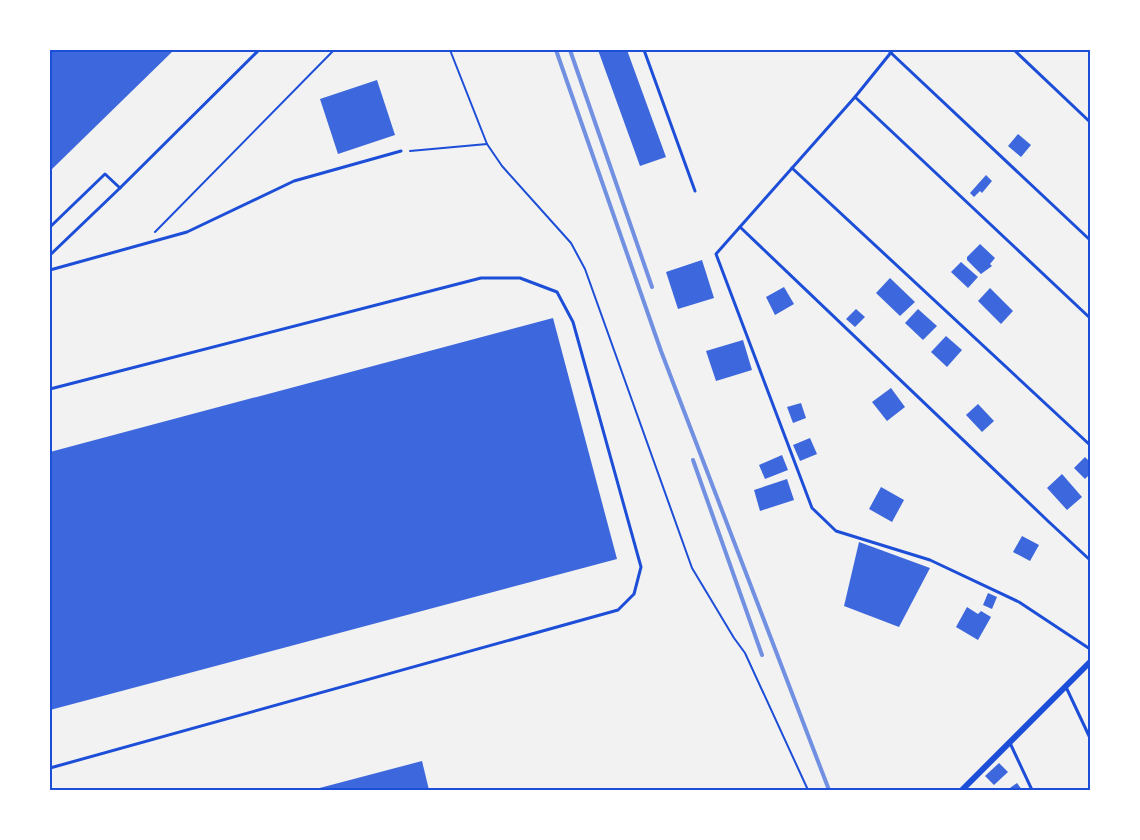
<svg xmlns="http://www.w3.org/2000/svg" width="1140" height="840" viewBox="0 0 1140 840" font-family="Inter,sans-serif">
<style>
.building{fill:#3d67dc}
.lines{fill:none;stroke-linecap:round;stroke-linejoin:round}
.path{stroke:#1d4ed8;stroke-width:2}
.service{stroke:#1d4ed8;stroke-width:3}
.minor{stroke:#1d4ed8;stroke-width:6}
.rail{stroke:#7290e2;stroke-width:4}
.neatline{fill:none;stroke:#1d4ed8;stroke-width:2}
</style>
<rect width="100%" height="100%" fill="#f2f2f2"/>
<g class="building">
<polygon points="50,50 174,50 50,171"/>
<polygon points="598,50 627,50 666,157 640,166"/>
<polygon points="377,80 395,135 338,154 320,99"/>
<polygon points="1018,134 1031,145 1021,157 1008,146"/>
<polygon points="986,175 992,181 982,193 980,191 974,197 970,193"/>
<polygon points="980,244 995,258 990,264 992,266 981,274 967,260 967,257"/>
<polygon points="702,260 714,298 678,309 666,272"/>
<polygon points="961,262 978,277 968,288 951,272"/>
<polygon points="890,278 915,302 900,316 876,293"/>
<polygon points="784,287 794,304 775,315 766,297"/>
<polygon points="990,288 1013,311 1001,324 978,301"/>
<polygon points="856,309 865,317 855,327 846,319"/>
<polygon points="918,309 937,326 923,340 905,323"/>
<polygon points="553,318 617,559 50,710 50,452"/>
<polygon points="946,336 962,350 947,367 931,352"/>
<polygon points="743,340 752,370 716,381 706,351"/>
<polygon points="891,388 905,407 887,421 872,402"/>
<polygon points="801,403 806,418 793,423 787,407"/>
<polygon points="978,404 994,421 982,432 966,415"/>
<polygon points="810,438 817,454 800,461 793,445"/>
<polygon points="782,455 788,470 765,479 759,465"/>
<polygon points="1085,457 1090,462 1090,474 1085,479 1074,468"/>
<polygon points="1062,474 1082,497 1067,510 1047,488"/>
<polygon points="787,479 794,500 760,511 754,490"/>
<polygon points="881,487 904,500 892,522 869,509"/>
<polygon points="1022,536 1039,545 1030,561 1013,552"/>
<polygon points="859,542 930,568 899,627 844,606"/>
<polygon points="988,593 997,597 992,609 983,605"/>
<polygon points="967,607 978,614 981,611 991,617 978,640 956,627"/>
<polygon points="422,761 429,790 312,790"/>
<polygon points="999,763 1008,772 994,785 985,776"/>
<polygon points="1017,783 1022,790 1007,790"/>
</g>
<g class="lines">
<g class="path">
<polyline points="450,50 487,144 502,166 571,243 585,269 692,568 734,638 745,653 808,790"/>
<polyline points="410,151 487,144"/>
<polyline points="155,232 334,50"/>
</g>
<g class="service">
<polyline points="644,50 695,191"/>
<polyline points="893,50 855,97 716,254 812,508 836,531 930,560 1019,602 1090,649"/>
<polyline points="1014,50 1090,122"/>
<polyline points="890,52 1090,240"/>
<polyline points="855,97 1090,318"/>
<polyline points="792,168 1090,445"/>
<polyline points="120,188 259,50"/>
<polyline points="50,227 105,174 120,188 50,255"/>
<polyline points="740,227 1049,522 1090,560"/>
<polyline points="50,270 187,232 294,181 401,151"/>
<polyline points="50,389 481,278 520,278 557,292 573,322 641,567 634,594 618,610 50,768"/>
<polyline points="1066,687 1090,738"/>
<polyline points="1010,743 1032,790"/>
</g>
<polyline class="minor" points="962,790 1090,662"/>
<g class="rail">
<polyline points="556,50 661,351 829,790"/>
<polyline points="570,50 652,287"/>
<polyline points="693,460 762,655"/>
</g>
</g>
<rect width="1140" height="840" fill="none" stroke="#ffffff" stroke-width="102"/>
<rect x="51" y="51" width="1038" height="738" class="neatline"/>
</svg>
